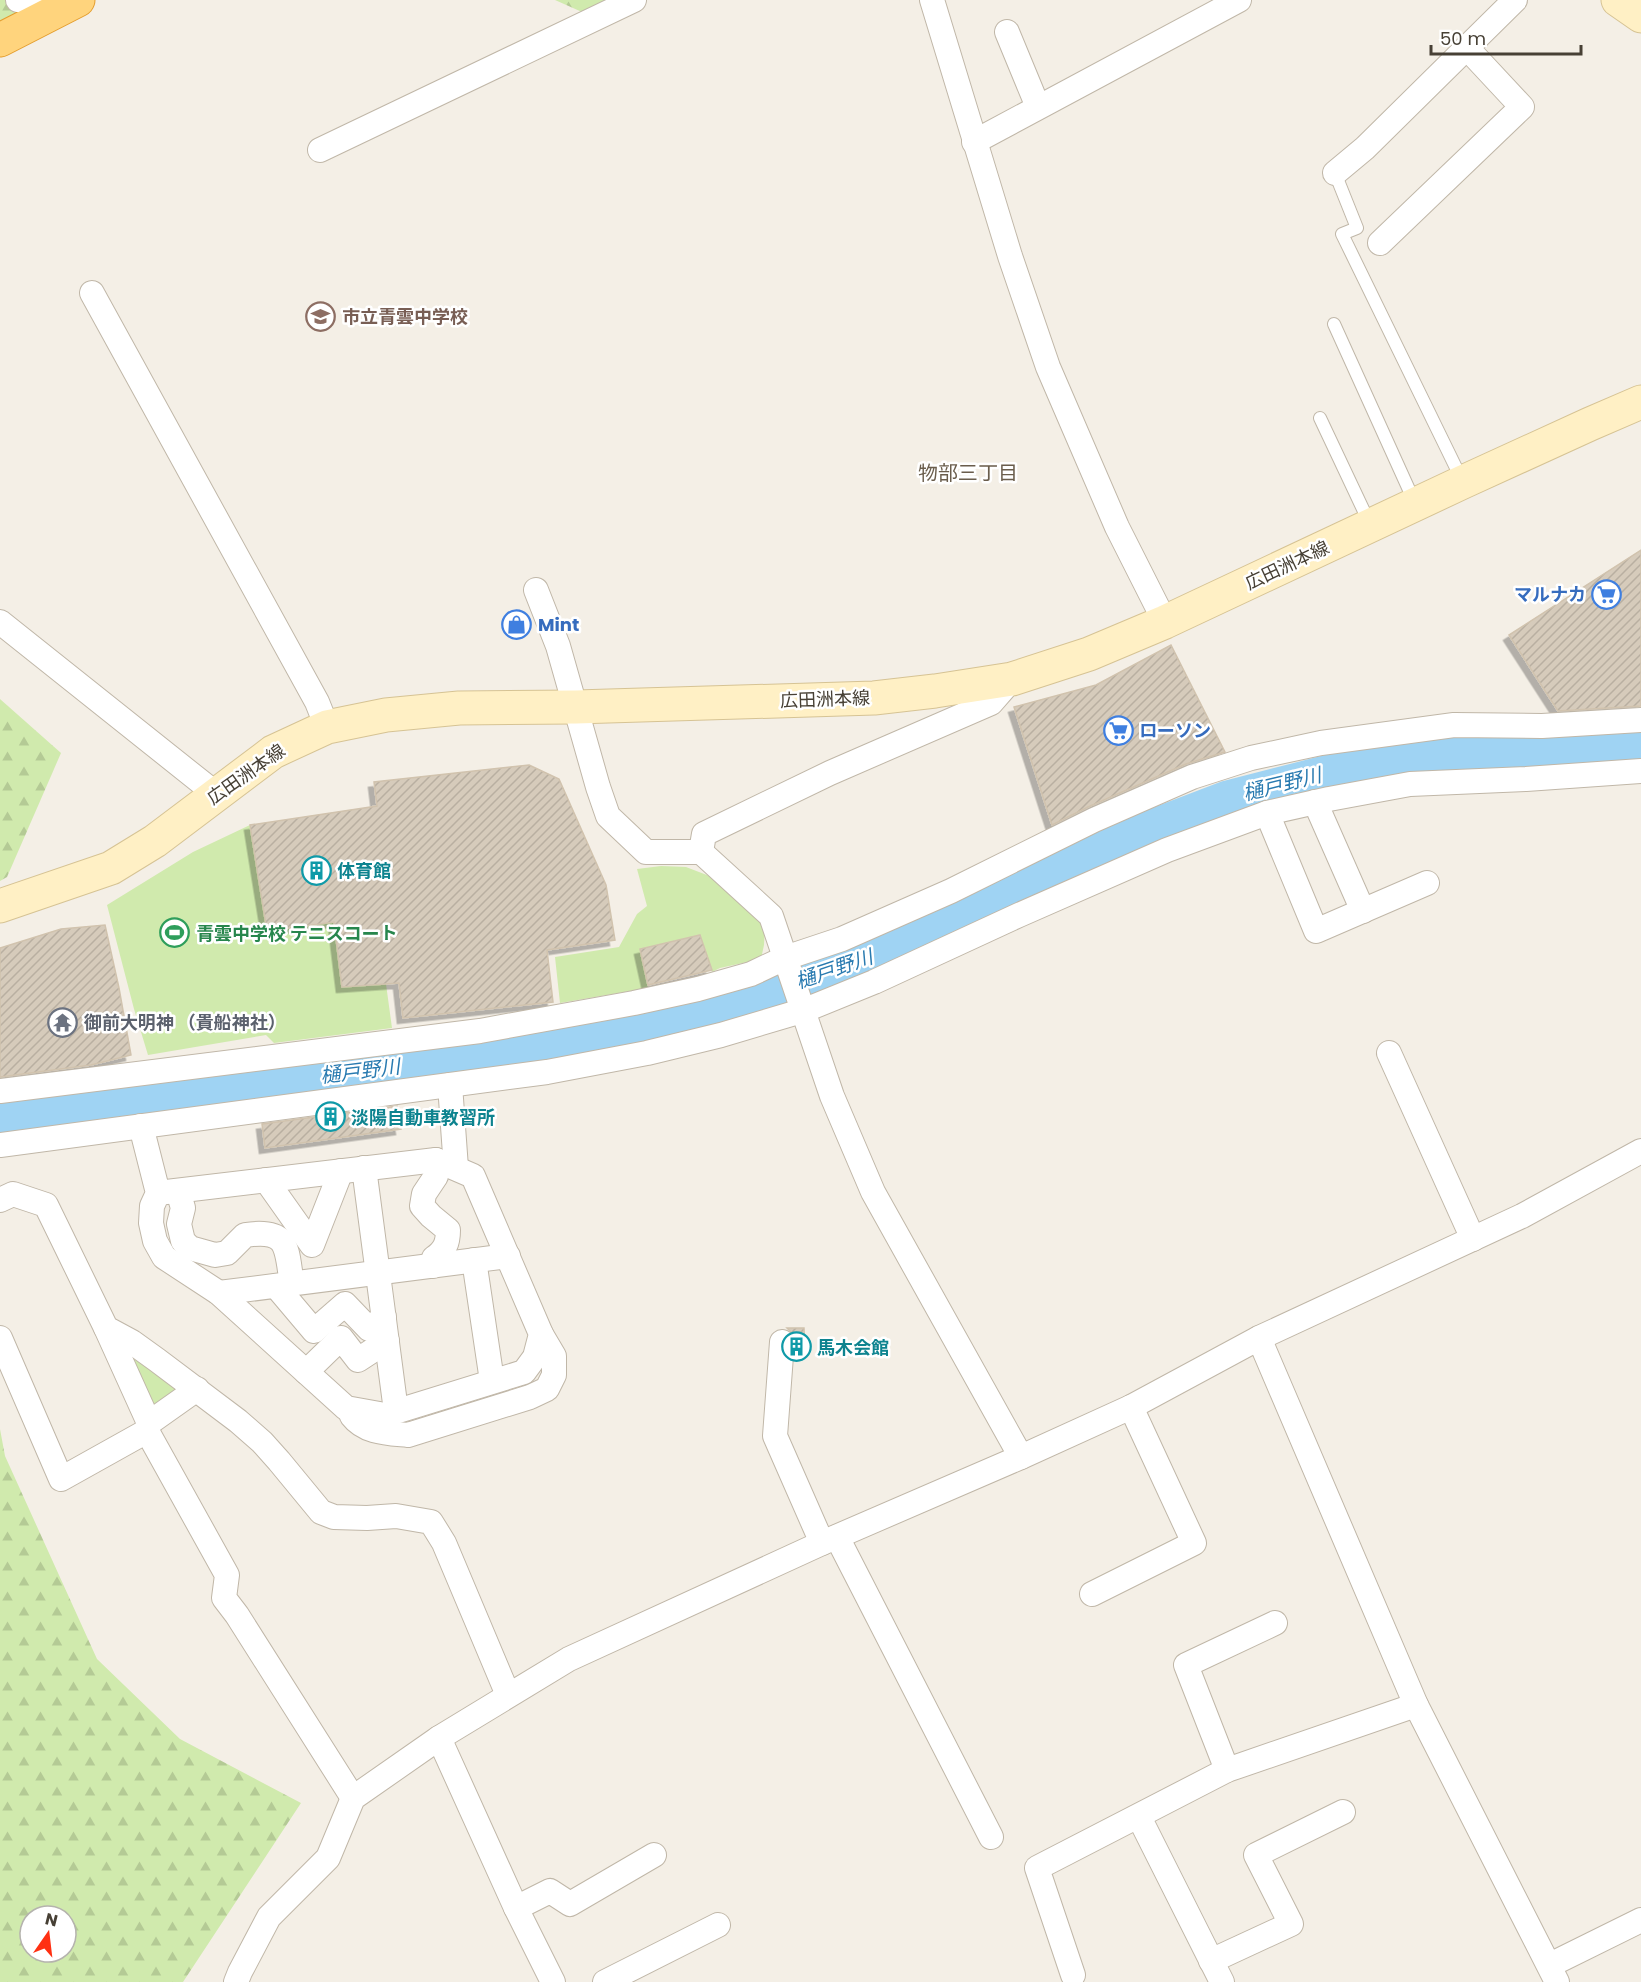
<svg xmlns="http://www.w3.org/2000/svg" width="1641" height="1982" viewBox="0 0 1641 1982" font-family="Poppins,'Noto Sans JP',sans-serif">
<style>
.forest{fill:url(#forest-firs);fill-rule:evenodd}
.green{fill:#d0eaad}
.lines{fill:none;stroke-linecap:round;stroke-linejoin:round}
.river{stroke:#9fd3f3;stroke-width:36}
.building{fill:url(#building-hatch);stroke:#d1c3ae;stroke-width:1.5;filter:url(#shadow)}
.service-casing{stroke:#c0b7a8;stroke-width:14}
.minor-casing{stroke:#c0b7a8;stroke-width:26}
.secondary-casing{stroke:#d6c394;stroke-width:35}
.trunk-casing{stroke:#e49e2f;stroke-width:35}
.service{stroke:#fff;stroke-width:12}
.minor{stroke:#fff;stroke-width:24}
.secondary{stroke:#fff0c5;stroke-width:33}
.trunk{stroke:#ffd47d;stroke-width:33}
.labels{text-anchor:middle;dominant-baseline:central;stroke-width:5;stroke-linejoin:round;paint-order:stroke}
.education-label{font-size:18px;font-weight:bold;fill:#785e54;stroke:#fff;text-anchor:start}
.street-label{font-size:18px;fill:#474035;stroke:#fff}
.shop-label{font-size:18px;font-weight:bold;fill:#366cbe;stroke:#fff;text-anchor:start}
.culture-label{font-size:18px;font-weight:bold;fill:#0d838f;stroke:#fff;text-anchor:start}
.leisure-label{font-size:18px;font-weight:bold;fill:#27864d;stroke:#fff;text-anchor:start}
.worship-label{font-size:18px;font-weight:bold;fill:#5b616d;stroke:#fff;text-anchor:start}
.neighbourhood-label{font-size:20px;fill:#6a5d4c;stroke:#fff}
.water-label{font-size:20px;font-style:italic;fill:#287ab0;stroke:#fff}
</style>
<defs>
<pattern id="forest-firs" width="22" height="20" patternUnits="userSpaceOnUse" patternTransform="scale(1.5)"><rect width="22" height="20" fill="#d0eaad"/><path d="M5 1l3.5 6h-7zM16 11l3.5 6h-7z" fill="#b4ca95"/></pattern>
<pattern id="building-hatch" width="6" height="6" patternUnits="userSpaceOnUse" patternTransform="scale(1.5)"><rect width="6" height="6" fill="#d6cbbb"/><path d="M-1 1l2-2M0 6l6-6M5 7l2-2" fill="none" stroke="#b9afa1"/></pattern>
<filter id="shadow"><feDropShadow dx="-5.5" dy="5.5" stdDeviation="0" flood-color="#0004"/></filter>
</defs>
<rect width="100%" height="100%" fill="#f4efe6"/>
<g class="forest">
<polygon points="0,0 61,0 0,34"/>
<polygon points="555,0 633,0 591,16"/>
<polygon points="0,699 61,753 7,877 0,881"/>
<path d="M 0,1429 L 5,1456 L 97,1659 L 180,1739 L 301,1803 L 183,1982 L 0,1982 ZM 30,1916 L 66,1916 L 66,1952 L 30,1952 Z"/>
</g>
<g class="green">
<polygon points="250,825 268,931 334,922 342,987 386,984 392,1028 274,1043 266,1035 148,1055 134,1009 107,905 193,852"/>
<polygon points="661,866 686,867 712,877 765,926 764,945 761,959 720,968 712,972 699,935 640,949 648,988 560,1003 555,957 619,947 637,914 647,906 637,869"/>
<polygon points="121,1343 183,1391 152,1412"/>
</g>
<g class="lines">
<polyline class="river" points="0,1117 433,1061 636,1028 836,971 922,936 1095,849 1226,799 1331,772 1434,753 1641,747"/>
</g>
<g class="building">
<polygon points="1641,550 1641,706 1558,711 1509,635"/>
<polygon points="1171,645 1225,752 1186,764 1088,807 1052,825 1014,707 1096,685"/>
<polygon points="529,765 559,779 606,885 615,940 547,950 553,1002 403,1018 399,983 342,987 334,922 267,931 250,825 377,806 374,782"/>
<polygon points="105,925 119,988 131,1055 91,1065 0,1077 0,948 61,929"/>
<polygon points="700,935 712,970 648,985 640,949"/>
<polygon points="397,1106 401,1129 265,1148 262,1124"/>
<polygon points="787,1328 804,1328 805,1354 795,1354 795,1336"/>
</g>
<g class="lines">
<defs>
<g id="service">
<polyline points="1335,173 1357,228 1342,234 1462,480"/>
<polyline points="1334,324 1415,503"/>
<polyline points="1320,418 1370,524"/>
</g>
<g id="minor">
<polyline points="18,0 60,9"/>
<polyline points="932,0 1010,256 1048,367 1117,527 1165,622"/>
<polyline points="1007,32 1038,107"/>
<polyline points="974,142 1239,0"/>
<polyline points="320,150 634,0"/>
<polyline points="1335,173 1365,148 1515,0"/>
<polyline points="1380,243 1522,107 1467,48"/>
<polyline points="92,293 317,702 327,727"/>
<polyline points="536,590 558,646 598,787 608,816 646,852 701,852 771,916 832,1096 873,1192 1021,1457"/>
<polyline points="0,622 216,794"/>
<polyline points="1315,802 1363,911"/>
<polyline points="1267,813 1316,931 1427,883"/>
<polyline points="701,852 704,834 830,773 991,703 1012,679"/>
<polyline points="1389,1053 1473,1239"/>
<polyline points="450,1085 456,1168"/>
<polyline points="0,1091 480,1031 634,1003 698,989 751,974 785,958 842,939 951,891 1094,820 1192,777 1251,758 1321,743 1454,725 1542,726 1641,720"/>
<polyline points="141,1126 158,1193 152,1206 151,1223 155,1241 164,1257 219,1293 346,1408 385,1415 524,1372 535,1357 541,1334 473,1176 436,1160 158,1193"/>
<polyline points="0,1145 547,1072 647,1053 721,1035 805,1010 874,982 1019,915 1167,850 1267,813 1329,799 1410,784 1526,779 1641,771"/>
<polyline points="364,1168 396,1411"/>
<polyline points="266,1180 312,1245 341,1171"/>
<path d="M 178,1191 L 183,1208 L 179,1224 L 183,1241 L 190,1248 L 215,1255 L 227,1253 L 245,1235 C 291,1228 286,1250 292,1284"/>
<polyline points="0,1200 13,1194 46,1205 106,1328 132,1342 157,1360 238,1421 262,1442 279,1461 321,1512 334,1517 367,1518 396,1516 431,1522 444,1543 508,1695"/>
<polyline points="474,1260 492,1381"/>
<path d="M 433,1266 L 434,1258 C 445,1250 448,1243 448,1230 L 431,1216 L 422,1206 L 424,1194 L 436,1176 L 436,1160"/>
<polyline points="276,1286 314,1331 345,1304 369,1329 384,1317"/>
<polyline points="219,1293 508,1256"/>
<polyline points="106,1328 149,1423 147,1431 227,1575 224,1598 237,1615 353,1798"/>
<polyline points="0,1338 61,1479 147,1431"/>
<polyline points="1259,1338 1416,1705 1557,1982"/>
<polyline points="782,1342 775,1436 822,1543"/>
<polyline points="306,1372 341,1338 358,1360 387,1341"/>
<path d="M 352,1416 C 365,1433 388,1433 408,1435 L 530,1397 L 547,1389 L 554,1375 L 554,1356 L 541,1334"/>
<polyline points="149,1423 197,1389"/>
<polyline points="837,1537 991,1837"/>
<polyline points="1092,1594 1194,1543 1131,1407"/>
<polyline points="439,1738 516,1908 553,1982"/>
<polyline points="1227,1770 1186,1665 1275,1623"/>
<polyline points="1139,1817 1222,1982"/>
<polyline points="516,1908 550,1891 570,1904 654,1855"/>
<polyline points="1211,1961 1291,1924 1256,1855 1343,1812"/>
<polyline points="1550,1965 1641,1920"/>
<polyline points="1073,1975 1037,1868 1227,1770 1416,1705"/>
<polyline points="236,1982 240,1972 269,1917 328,1858 353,1798 439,1738 569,1659 822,1543 1021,1457 1131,1407 1259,1338 1522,1216 1641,1151"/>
<polyline points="605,1982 718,1925"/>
</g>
<g id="secondary">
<polyline points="1618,0 1641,16"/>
<polyline points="0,906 111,868 155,841 273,752 327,727 386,715 459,708 576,707 874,698 935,691 1012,679 1089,654 1165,622 1463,482 1590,424 1641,402"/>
</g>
<polyline id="trunk" points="0,40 78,0"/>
</defs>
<use href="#service" class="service-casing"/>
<use href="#minor" class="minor-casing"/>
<use href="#secondary" class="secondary-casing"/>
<use href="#trunk" class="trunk-casing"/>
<use href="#service" class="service"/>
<use href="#minor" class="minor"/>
<use href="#secondary" class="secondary"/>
<use href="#trunk" class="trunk"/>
</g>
<defs>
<symbol id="school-ring" viewBox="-11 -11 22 22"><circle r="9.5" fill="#fff" stroke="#8d6e63" stroke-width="1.5"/><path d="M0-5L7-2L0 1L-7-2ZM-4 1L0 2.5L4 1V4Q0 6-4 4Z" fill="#8d6e63"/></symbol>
<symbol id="supermarket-ring" viewBox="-11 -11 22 22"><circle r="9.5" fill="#fff" stroke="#3f7fe0" stroke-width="1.5"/><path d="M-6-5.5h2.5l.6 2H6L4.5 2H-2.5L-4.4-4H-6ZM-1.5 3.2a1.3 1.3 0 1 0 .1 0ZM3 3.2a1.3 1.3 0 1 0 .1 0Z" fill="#3f7fe0"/></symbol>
<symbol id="shop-ring" viewBox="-11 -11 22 22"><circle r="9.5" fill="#fff" stroke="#3f7fe0" stroke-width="1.5"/><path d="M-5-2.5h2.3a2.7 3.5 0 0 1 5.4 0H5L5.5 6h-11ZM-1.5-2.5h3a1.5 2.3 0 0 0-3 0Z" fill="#3f7fe0"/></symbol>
<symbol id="building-ring" viewBox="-11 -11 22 22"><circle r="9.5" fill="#fff" stroke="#0f9aa8" stroke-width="1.5"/><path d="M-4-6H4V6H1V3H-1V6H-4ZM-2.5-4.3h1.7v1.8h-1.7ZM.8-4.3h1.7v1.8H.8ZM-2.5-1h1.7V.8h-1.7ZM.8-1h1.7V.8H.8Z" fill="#0f9aa8"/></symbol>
<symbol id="stadium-ring" viewBox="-11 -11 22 22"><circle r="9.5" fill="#fff" stroke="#2e9e5b" stroke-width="1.5"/><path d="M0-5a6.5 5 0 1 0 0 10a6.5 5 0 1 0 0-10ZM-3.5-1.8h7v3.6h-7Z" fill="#2e9e5b"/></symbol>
<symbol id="temple-ring" viewBox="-11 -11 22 22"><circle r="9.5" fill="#fff" stroke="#6b7280" stroke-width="1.5"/><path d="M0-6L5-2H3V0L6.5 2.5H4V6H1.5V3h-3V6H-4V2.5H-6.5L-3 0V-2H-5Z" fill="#6b7280"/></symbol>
</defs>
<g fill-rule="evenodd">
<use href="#school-ring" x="304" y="300" width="33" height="33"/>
<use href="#supermarket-ring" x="1590" y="578" width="33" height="33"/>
<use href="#shop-ring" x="500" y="608" width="33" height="33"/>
<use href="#supermarket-ring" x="1102" y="714" width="33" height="33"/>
<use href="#building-ring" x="300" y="854" width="33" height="33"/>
<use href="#stadium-ring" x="158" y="916" width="33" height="33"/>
<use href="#temple-ring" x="46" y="1006" width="33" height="33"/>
<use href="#building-ring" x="314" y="1100" width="33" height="33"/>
<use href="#building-ring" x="780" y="1330" width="33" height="33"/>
</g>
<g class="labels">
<g class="education-label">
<text x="342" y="316">市立青雲中学校</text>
</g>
<g class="street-label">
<text transform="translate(1287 565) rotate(-25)">広田洲本線</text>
<text transform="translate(825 699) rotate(-2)">広田洲本線</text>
<text transform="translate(246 774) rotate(-35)">広田洲本線</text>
</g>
<g class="shop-label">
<text x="1586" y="594" text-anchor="end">マルナカ</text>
<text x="538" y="624">Mint</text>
<text x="1139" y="730">ローソン</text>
</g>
<g class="culture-label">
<text x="337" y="870">体育館</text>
<text x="351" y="1117">淡陽自動車教習所</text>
<text x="817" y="1347">馬木会館</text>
</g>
<g class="leisure-label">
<text x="196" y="933">青雲中学校 テニスコート</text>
</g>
<g class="worship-label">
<text x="84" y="1022">御前大明神 （貴船神社）</text>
</g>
<g class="neighbourhood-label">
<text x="968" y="473">物部三丁目</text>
</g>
<g class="water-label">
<text transform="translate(1282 784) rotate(-14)">樋戸野川</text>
<text transform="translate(834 969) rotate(-19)">樋戸野川</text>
<text transform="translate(360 1071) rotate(-7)">樋戸野川</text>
</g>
</g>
<g transform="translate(48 1934) rotate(14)"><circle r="28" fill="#ffffff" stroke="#b5b3ae" stroke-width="1.5"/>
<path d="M0-4.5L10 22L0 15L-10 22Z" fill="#ff3012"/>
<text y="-9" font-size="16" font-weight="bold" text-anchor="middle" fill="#474035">N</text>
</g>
<path d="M1431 45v9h150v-9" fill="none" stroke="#474035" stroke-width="3"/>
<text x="1440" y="45" font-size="18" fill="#474035" stroke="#ffffff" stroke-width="4.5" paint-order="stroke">50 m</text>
</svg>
